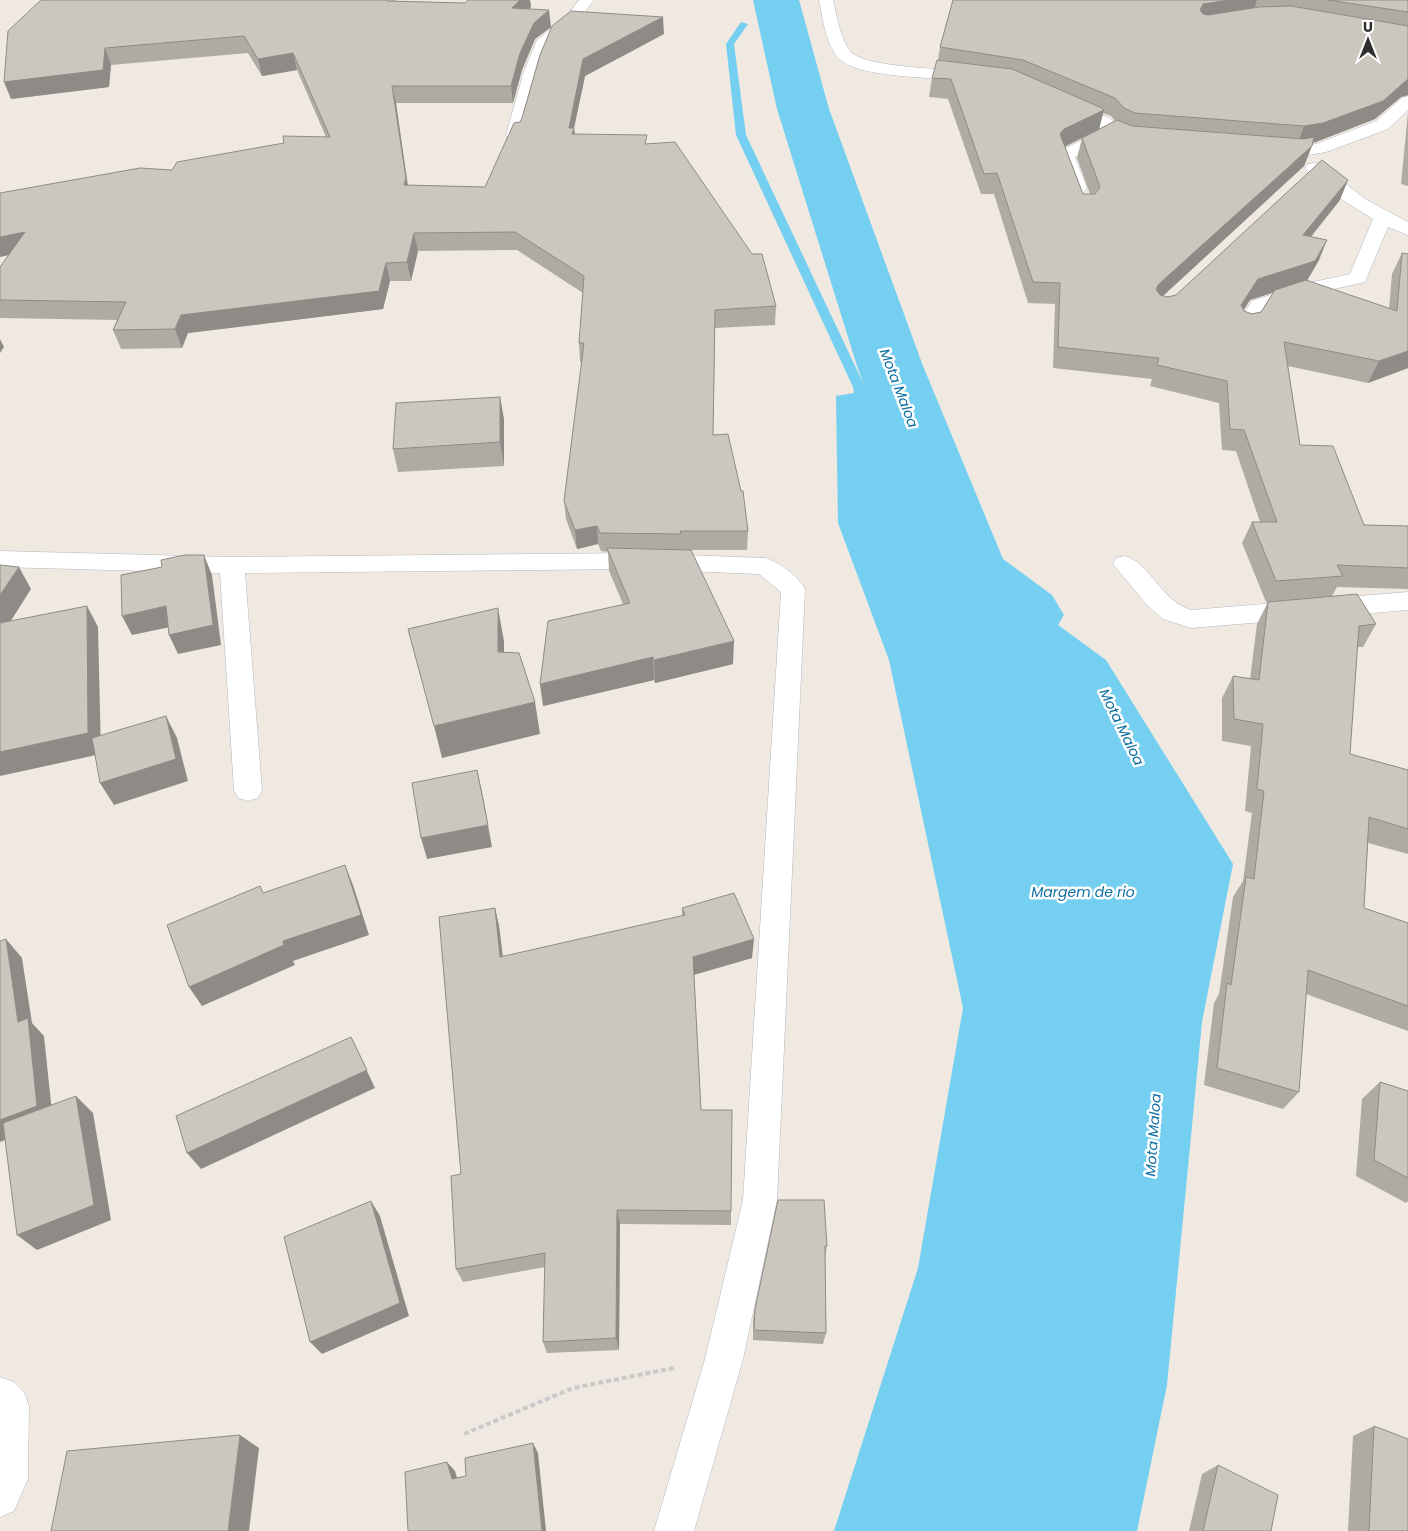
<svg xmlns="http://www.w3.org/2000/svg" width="1408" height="1531" viewBox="0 0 1408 1531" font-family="Poppins,sans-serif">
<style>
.water{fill:#75cff0}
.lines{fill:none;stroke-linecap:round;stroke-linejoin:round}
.stream{fill:#75cff0;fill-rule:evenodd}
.river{fill:#75cff0;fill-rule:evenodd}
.minor-casing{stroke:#b4b7c1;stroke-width:1}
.path{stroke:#c9c9c9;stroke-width:4;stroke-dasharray:5 3;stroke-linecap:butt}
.minor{fill:#fff;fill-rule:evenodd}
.wall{fill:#afaba4;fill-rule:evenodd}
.shaded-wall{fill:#8e8b86}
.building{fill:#cbc7bf;stroke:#8e8b86}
.labels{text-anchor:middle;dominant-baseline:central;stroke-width:5;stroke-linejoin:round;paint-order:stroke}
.water-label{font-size:14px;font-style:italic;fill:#0d6fa3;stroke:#fff}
</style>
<rect width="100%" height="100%" fill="#efe9e1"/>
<polygon class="water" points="877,389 973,563 1106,660 1233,864 1202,1022 1167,1385 1137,1531 834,1531 918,1268 963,1008 889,660 838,523 836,396"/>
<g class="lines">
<polygon class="stream" points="741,22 748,24 734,44 746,135 865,387 870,411 868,414 860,414 858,411 853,387 736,135 726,44"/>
<polygon class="river" points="753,0 799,0 829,109 923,366 1003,559 1052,595 1064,615 1052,635 1024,643 996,635 944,593 932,574 857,366 777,109"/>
<defs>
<g id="minor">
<polygon points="579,0 594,0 577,22 552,42 540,71 522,135 520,139 508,139 506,135 524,71 537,40 567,16"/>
<path d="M 819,0 L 833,0 C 837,16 840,38 850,51 C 863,68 948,69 971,71 L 977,73 L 979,76 L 977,79 L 971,81 C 940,77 866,79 842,61 C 826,49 823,18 819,0 Z"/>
<polygon points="1408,96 1408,110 1388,129 1326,152 1297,157 1268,154 1265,150 1268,146 1274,145 1297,147 1316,144 1376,121 1402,98"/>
<path d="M 1067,101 L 1110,118 L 1118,128 L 1131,135 L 1145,137 L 1147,141 L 1145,145 C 1134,147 1122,143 1112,138 L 1075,157 L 1087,188 L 1084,192 L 1078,193 L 1072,192 L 1069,188 L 1057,155 L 1060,151 L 1102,130 L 1098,126 L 1061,109 L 1059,106 L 1061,103 Z"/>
<polygon points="1314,163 1320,164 1365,199 1408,222 1408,235 1388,227 1365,282 1316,293 1266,309 1252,331 1245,333 1238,331 1235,327 1252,301 1304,284 1350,274 1373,219 1341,199 1308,172 1305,168 1308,164"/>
<path d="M 0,551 L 232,557 L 635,553 L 765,558 C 779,562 798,576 805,589 L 777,1200 L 743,1359 L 694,1531 L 654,1531 L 705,1359 L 743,1200 L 781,592 L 759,574 L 635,569 L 245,573 L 262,790 L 258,798 L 248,801 L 238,798 L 234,790 L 220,573 L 0,567 Z"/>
<path d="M 1125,556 C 1150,563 1161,601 1191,610 L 1408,592 L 1408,610 L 1191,628 L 1163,619 L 1147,605 L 1113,564 L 1116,558 Z"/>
<polygon points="0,1377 14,1382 24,1392 29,1406 28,1479 14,1511 0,1517"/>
</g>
</defs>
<use href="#minor" class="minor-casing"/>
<polyline class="path" points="464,1434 573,1388 674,1368"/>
<use href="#minor" class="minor"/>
</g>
<g class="wall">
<polygon points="395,0 395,1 465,3 468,0 530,0 531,7 529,9 551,27 535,39 522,70 513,103 396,103 408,185 485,187 522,118 540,55 664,34 585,76 574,128 575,134 647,144 776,306 775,325 715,328 713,435 748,531 747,550 682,550 733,664 655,683 654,680 543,706 623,604 609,571 608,552 601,551 598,544 577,549 566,519 564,501 582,362 580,362 579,343 583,293 517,250 418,251 411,281 390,281 383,309 188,333 182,348 121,349 113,330 117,320 0,318 0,267 172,170 326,137 297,70 262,76 248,53 111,65 109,87 11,99 8,31"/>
<path d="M 953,0 L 1408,0 L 1408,95 L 1401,97 L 1375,119 L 1313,143 L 1304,166 L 1163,296 L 1168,297 L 1176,295 L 1340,200 L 1311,237 L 1319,260 L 1307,281 L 1389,309 L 1392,274 L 1402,253 L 1408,254 L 1408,368 L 1368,383 L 1288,366 L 1300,445 L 1364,525 L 1408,526 L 1408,589 L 1337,587 L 1332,596 L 1376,624 L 1363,647 L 1357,647 L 1350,754 L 1408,770 L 1408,854 L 1368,843 L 1364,908 L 1408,923 L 1408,1031 L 1306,994 L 1299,1092 L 1283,1109 L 1204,1085 L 1214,1003 L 1219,994 L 1233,897 L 1243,881 L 1252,813 L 1245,811 L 1251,746 L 1222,741 L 1222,698 L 1233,676 L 1250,679 L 1257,624 L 1268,602 L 1266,602 L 1242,543 L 1252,522 L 1260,522 L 1236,451 L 1222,450 L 1219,403 L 1150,386 L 1152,379 L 1053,368 L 1055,304 L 1028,303 L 994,194 L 981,194 L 948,99 L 929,97 L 932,78 L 938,60 L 940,47 ZM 1103,113 L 1111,116 L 1115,121 L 1099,129 ZM 1093,133 L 1082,138 L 1077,158 L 1090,194 L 1083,194 L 1065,147 ZM 1274,292 L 1261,312 L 1252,314 L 1244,311 L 1244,310 L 1250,300 Z"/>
<polygon points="1408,112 1408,186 1401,184"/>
<polygon points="500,397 504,420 504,466 398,472 393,449"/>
<polygon points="495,908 499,926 503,957 682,916 682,908 752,958 694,975 701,1110 731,1211 731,1225 620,1224 619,1350 547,1353 543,1342 545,1267 463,1282 456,1269 461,1174"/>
<polygon points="1380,1082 1408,1091 1408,1201 1406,1203 1356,1176 1362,1099"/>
<polygon points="778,1200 827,1246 825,1256 826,1333 823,1344 753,1340 753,1320 755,1309"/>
<polygon points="1374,1426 1408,1531 1348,1531 1353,1436"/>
<polygon points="1218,1465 1271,1531 1189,1531 1202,1474"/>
</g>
<g class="shaded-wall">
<polygon points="520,0 530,0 531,7 514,24 512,8"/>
<polygon points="1230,0 1257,0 1253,13 1194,28 1200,10 1203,4"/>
<polygon points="549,10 551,27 535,39 522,70 513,103 511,86 520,53 534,23"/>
<polygon points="663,17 664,34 585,76 574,128 576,146 569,128 583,59"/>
<polygon points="105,48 111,65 109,87 11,99 4,82"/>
<polygon points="293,53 297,70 262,76 258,59"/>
<polygon points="1408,79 1408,95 1401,97 1375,119 1316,142 1297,145 1304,126"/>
<polygon points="392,86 396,103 409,196 404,185"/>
<polygon points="1104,110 1099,129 1059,149 1060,134 1064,129"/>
<polygon points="1312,146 1304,166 1153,305 1156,289 1159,284"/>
<polygon points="1348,180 1340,200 1295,256 1303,235"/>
<polygon points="25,232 33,250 0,257 0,237"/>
<polygon points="414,233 418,251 411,281 407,262"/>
<polygon points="1327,240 1319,260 1306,282 1250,300 1233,326 1241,305 1258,279"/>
<polygon points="386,263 390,281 383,309 188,333 182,348 175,329 181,315"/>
<polygon points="0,339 4,347 0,353"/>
<polygon points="1408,351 1408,368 1368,383 1379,361"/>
<polygon points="500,397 504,420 504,466 500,442"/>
<polygon points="597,526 598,544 577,549 575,530"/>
<polygon points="204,555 212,575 221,645 178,654 169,635"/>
<polygon points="19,567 31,589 0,638 0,595"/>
<polygon points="87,606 98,627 101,754 0,776 0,752"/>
<polygon points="166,606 175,626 132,635 122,616"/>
<polygon points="498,608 504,641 504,684 498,652"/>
<polygon points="734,641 733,664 655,683 654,660"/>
<polygon points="653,657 654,680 543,706 540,684"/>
<polygon points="535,702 540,734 442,758 434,726"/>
<polygon points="166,716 177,738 188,781 114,805 100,783"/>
<polygon points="477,770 482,792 492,847 427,859 421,838"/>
<polygon points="345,865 353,885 369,935 293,961 295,965 202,1006 189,987 283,941"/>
<polygon points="495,908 499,926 505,975 500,957"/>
<polygon points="6,939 22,958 32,1023 44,1036 53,1122 0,1142 0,1120 18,1022"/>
<polygon points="754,939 752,958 693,975 693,957"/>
<polygon points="351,1037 375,1088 201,1169 187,1153"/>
<polygon points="76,1096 93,1113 111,1220 37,1250 17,1235"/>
<polygon points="371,1201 380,1216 409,1316 322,1354 310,1342"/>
<polygon points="617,1210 620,1224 619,1350 616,1338"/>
<polygon points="240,1435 259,1448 249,1531 228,1531"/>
<polygon points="533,1443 538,1453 546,1531 542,1531"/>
<polygon points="447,1462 455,1471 460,1488 452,1479"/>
</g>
<g class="building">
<polygon points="41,0 387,0 387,1 465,3 468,0 520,0 512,8 549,10 534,23 520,53 511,86 392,86 406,178 404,185 485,187 514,123 520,122 522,118 540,55 552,26 571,11 663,17 583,59 569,128 574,128 572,134 647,135 645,144 675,142 752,254 762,254 776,306 715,310 713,435 728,434 741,491 743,491 748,531 680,531 681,534 600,533 597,526 575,530 564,501 584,343 579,343 584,276 515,232 414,233 407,262 386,263 379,291 181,315 175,329 113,330 126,302 0,300 0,267 25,232 0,237 0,193 140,168 172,170 177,162 284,143 283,136 330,137 293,53 258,59 244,36 105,48 103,70 4,82 8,31"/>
<polygon points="953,0 1230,0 1203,4 1200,10 1203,14 1208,15 1259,7 1291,6 1408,26 1408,79 1383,101 1323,123 1304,126 1135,113 1124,108 1115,98 1023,60 940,47"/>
<polygon points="1328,0 1408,0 1408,12"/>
<polygon points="937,60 1012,69 1102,108 1104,110 1064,129 1060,134 1083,194 1095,194 1100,187 1082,138 1117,120 1132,126 1304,139 1314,137 1312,146 1159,284 1156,289 1160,295 1168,297 1176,295 1322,160 1348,180 1303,235 1327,240 1315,261 1258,279 1241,305 1244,311 1252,314 1261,312 1275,290 1306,280 1397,311 1402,253 1408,254 1408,351 1379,361 1284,342 1300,445 1333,446 1364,525 1408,526 1408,568 1337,565 1343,576 1276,581 1252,522 1277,522 1244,430 1230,429 1227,381 1157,365 1159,358 1058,347 1060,283 1033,282 997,173 984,174 951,79 932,78"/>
<polygon points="500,397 500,442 393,449 396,403"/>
<polygon points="607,548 691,550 734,641 654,660 653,657 540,684 548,621 630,603"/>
<polygon points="185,555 204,555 213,625 169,635 166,606 122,616 121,575 162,567 161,560"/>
<polygon points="0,565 19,567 0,595"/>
<polygon points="1357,594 1376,624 1359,626 1350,754 1408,770 1408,829 1369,817 1364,908 1408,923 1408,1006 1308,970 1299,1092 1217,1068 1227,983 1231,985 1246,877 1254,879 1264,791 1257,789 1263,724 1234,719 1233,676 1259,680 1268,602"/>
<polygon points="87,606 88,733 0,752 0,623"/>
<polygon points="498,608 498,652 519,653 535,702 434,726 408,629"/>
<polygon points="166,716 176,759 100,783 92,738"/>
<polygon points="477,770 488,825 421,838 412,783"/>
<polygon points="345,865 361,915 283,941 284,945 189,987 167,925 260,886 263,893"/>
<polygon points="734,893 754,939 693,957 701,1110 732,1110 731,1211 617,1210 616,1338 543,1342 545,1253 456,1269 451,1176 461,1174 439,917 495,908 500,957 685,915 682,908"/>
<polygon points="6,939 18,1022 28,1018 37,1106 0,1120 0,941"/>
<polygon points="351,1037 367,1070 187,1153 176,1116"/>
<polygon points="1380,1082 1408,1091 1408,1178 1374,1160"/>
<polygon points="76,1096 94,1205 17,1235 3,1123"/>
<polygon points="778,1200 824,1200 827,1246 825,1246 826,1333 754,1330 755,1309"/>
<polygon points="371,1201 400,1303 310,1342 284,1237"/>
<polygon points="1374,1426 1408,1439 1408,1531 1369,1531"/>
<polygon points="240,1435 228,1531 51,1531 67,1451"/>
<polygon points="533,1443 542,1531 408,1531 405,1472 447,1462 452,1479 466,1476 465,1458"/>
<polygon points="1218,1465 1278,1495 1271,1531 1203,1531"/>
</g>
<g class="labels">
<g class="water-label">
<text transform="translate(899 388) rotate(69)">Mota Maloa</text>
<text transform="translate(1122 727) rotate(64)">Mota Maloa</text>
<text x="1083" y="892">Margem de rio</text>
<text transform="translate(1153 1135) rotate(-86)">Mota Maloa</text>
</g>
</g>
<g transform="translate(1368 40)" stroke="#ffffff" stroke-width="4" paint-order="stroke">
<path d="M0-4L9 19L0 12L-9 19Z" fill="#2e2e2e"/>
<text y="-8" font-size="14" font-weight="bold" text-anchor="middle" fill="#2e2e2e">U</text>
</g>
</svg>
